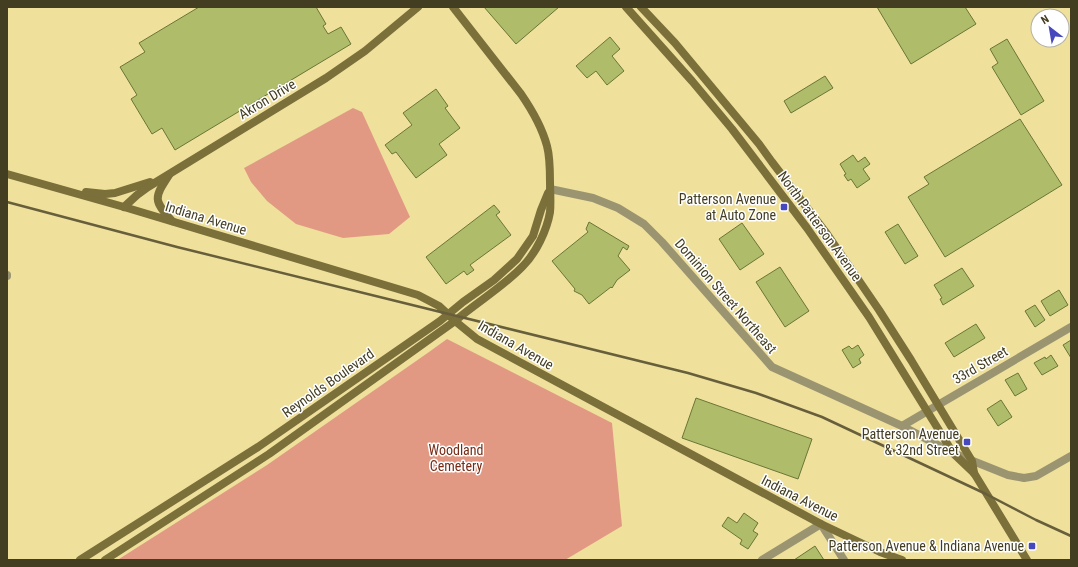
<svg xmlns="http://www.w3.org/2000/svg" width="1078" height="567" viewBox="0 0 1078 567" font-family="'Roboto Condensed',sans-serif">
<style>
.green{fill:#e29984}
.building{fill:#afbd6a;stroke:#6b7536}
.lines{fill:none;stroke-linecap:round;stroke-linejoin:round}
.minor{stroke:#9b9471;stroke-width:8}
.secondary{stroke:#7b6f3a;stroke-width:8}
.rail{stroke:#675f3b;stroke-width:2.5}
.poi-dot{fill:#4748be;stroke:#fff;stroke-width:1.5}
.labels{text-anchor:middle;dominant-baseline:central;stroke-width:3;stroke-linejoin:round;paint-order:stroke}
.street-label{font-size:14px;fill:#433d21;stroke:#fff}
.poi-label{font-size:14px;fill:#433d21;stroke:#fff;text-anchor:end}
.park-label{font-size:14px;fill:#762b15;stroke:#fff}
</style>
<rect width="100%" height="100%" fill="#efe09c"/>
<g class="green">
<polygon points="353,108 362,112 410,217 389,234 343,238 296,224 267,201 251,182 244,168"/>
<polygon points="447,339 612,423 622,526 565,560 119,560 119,559 267,465 429,352"/>
</g>
<g class="building">
<polygon points="199,7 316,7 326,24 323,26 328,34 341,27 351,44 175,150 162,128 152,134 131,99 137,95 120,67 145,52 139,43"/>
<polygon points="484,7 559,7 516,44"/>
<polygon points="877,7 965,7 976,24 911,64"/>
<polygon points="610,37 620,49 612,56 624,71 607,85 596,71 587,78 576,66"/>
<polygon points="1007,39 1044,101 1021,115 992,67 998,63 990,49"/>
<polygon points="825,76 833,88 791,113 784,101"/>
<polygon points="436,89 448,106 445,108 460,128 439,144 447,155 416,178 396,152 392,154 385,145 412,125 403,113"/>
<polygon points="1020,119 1062,185 945,257 908,197 929,184 924,177"/>
<polygon points="853,155 858,162 865,157 870,164 863,169 870,179 857,188 851,179 848,181 844,175 846,174 840,164"/>
<polygon points="494,205 500,212 496,215 511,235 470,265 474,270 467,275 464,271 446,284 426,257"/>
<polygon points="589,222 629,246 627,250 623,247 618,256 630,270 617,280 612,288 611,287 589,304 582,295 574,291 575,289 552,261 588,232 586,229"/>
<polygon points="742,223 764,254 740,270 719,239"/>
<polygon points="898,224 918,256 905,264 885,232"/>
<polygon points="780,267 809,311 785,327 756,282"/>
<polygon points="962,268 974,286 943,305 940,299 942,298 934,285"/>
<polygon points="1059,290 1068,305 1050,316 1041,301"/>
<polygon points="1035,305 1045,320 1035,327 1025,311"/>
<polygon points="976,324 985,338 954,357 945,343"/>
<polygon points="1071,340 1071,358 1063,345"/>
<polygon points="858,345 864,355 859,359 861,363 853,368 842,350 849,346 852,349"/>
<polygon points="1051,355 1058,366 1042,375 1034,363 1045,357 1046,359"/>
<polygon points="1018,373 1027,389 1015,396 1005,380"/>
<polygon points="696,398 812,439 798,479 682,438"/>
<polygon points="1001,400 1012,417 998,426 987,409"/>
<polygon points="744,513 758,523 753,531 758,534 748,549 740,544 742,540 722,526 728,517 737,523"/>
<polygon points="815,546 824,560 794,560"/>
</g>
<g class="lines">
<g class="minor">
<polyline points="550,189 593,198 618,208 644,224 662,242 772,367 902,426 953,453 1008,475 1024,478 1036,476 1071,456"/>
<polyline points="7,276 7,275"/>
<polyline points="902,426 1071,327"/>
<polyline points="762,560 821,524 844,560"/>
</g>
<g class="secondary">
<polyline points="626,7 692,81 732,129 807,228 869,317 953,453 974,473 1027,560"/>
<polyline points="641,7 675,43 759,144 772,162 827,234 879,310 911,360 972,461 974,473"/>
<polyline points="7,174 124,207 418,295 439,306 455,321 477,339 821,524 880,552 902,560"/>
<path d="M 169,175 C 154,198 153,200 172,221"/>
<polyline points="86,192 105,194 115,193 150,182"/>
<polyline points="124,207 137,195 148,187 326,78 365,51 418,7"/>
<polyline points="80,560 258,447 440,321 463,302 494,280 517,259 533,236 541,210 548,193"/>
<path d="M 105,560 L 269,454 L 455,321 C 477,302 503,287 523,266 C 536,253 547,230 550,212 C 551,202 550,192 550,182 C 550,170 550,157 547,146 C 542,127 532,110 521,94 L 453,7"/>
</g>
<polyline class="rail" points="7,202 177,247 688,373 756,393 822,417 986,494 1036,520 1071,536"/>
</g>
<g class="poi-dot">
<rect x="780" y="203" width="8" height="8" rx="2"/>
<rect x="963" y="438" width="8" height="8" rx="2"/>
<rect x="1028" y="542" width="8" height="8" rx="2"/>
</g>
<g class="labels">
<g class="street-label">
<text transform="translate(267 99) rotate(-31)">Akron Drive</text>
<text transform="translate(206 218) rotate(17)">Indiana Avenue</text>
<text transform="translate(820 226) rotate(54)">North Patterson Avenue</text>
<text transform="translate(726 296) rotate(49)">Dominion Street Northeast</text>
<text transform="translate(516 345) rotate(30)">Indiana Avenue</text>
<text transform="translate(980 365) rotate(-30)">33rd Street</text>
<text transform="translate(328 383) rotate(-35)">Reynolds Boulevard</text>
<text transform="translate(800 498) rotate(27)">Indiana Avenue</text>
</g>
<g class="poi-label">
<text x="776" y="199">Patterson Avenue<tspan x="776" dy="16">at Auto Zone</tspan></text>
<text x="959" y="434">Patterson Avenue<tspan x="959" dy="16">&amp; 32nd Street</tspan></text>
<text x="1024" y="546">Patterson Avenue &amp; Indiana Avenue</text>
</g>
<g class="park-label">
<text x="456" y="450">Woodland<tspan x="456" dy="16">Cemetery</tspan></text>
</g>
</g>
<rect width="1078" height="567" fill="none" stroke="#433d21" stroke-width="16"/>
<g transform="translate(1050 28) rotate(329)"><circle r="19" fill="#ffffff" stroke="#b4b1a6"/>
<path d="M0-3L7 15L0 10L-7 15Z" fill="#4748be"/>
<text y="-6" font-size="11" font-weight="bold" text-anchor="middle" fill="#433d21">N</text>
</g>
</svg>
